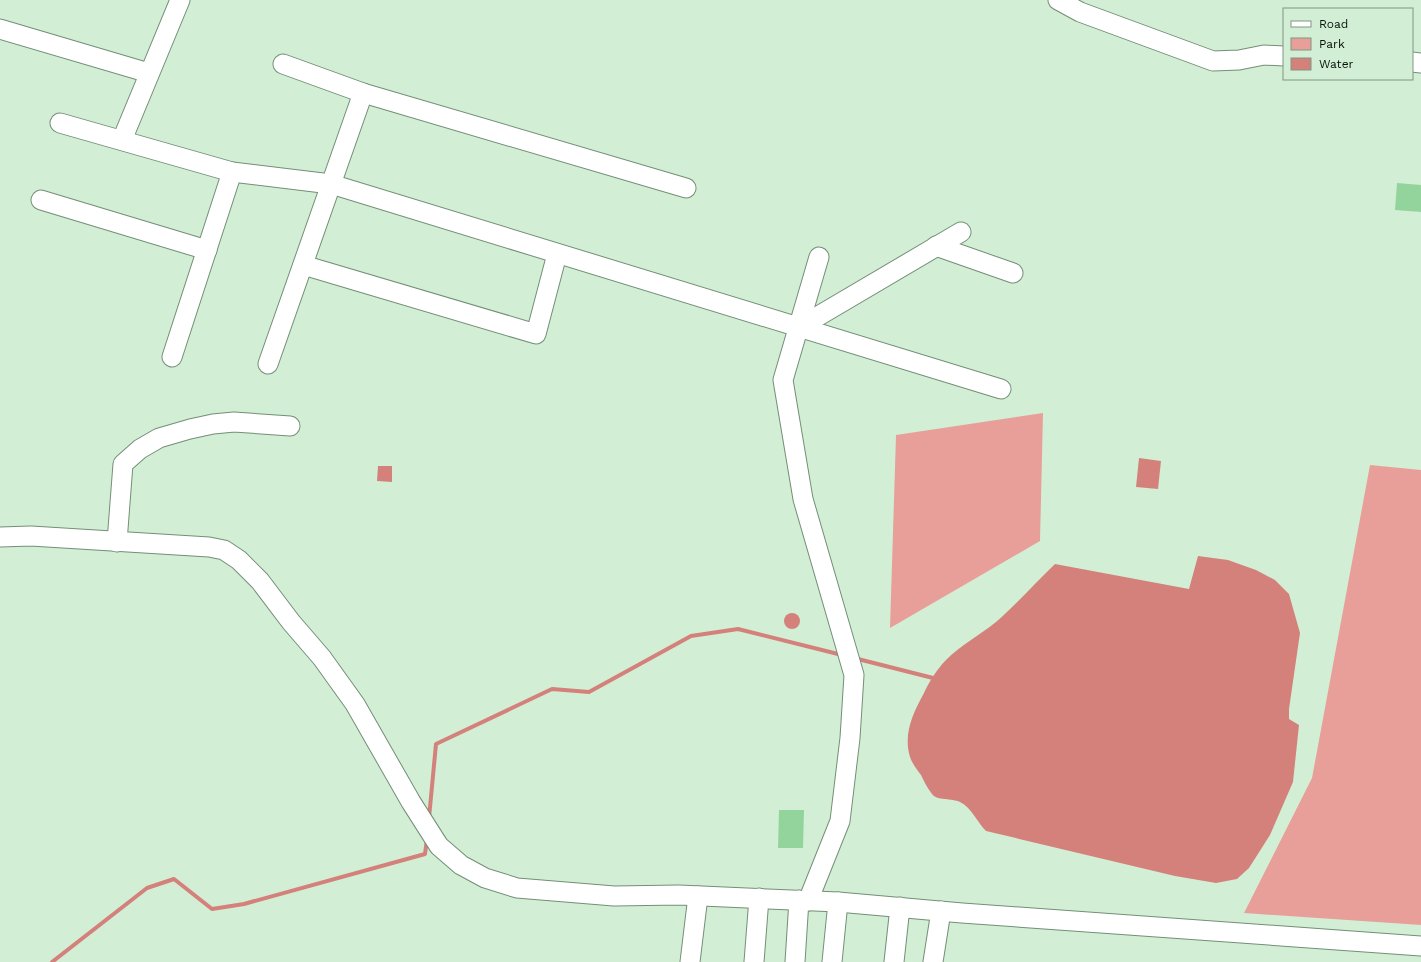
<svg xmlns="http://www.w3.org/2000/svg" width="1421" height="962" viewBox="0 0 1421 962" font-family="'Work Sans',sans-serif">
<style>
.green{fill:#e99f99}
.water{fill:#d4817c}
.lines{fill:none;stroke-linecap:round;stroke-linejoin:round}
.stream{stroke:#d4817c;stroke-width:4}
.building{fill:#92d49c}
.minor-casing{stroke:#748e77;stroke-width:21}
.minor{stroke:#fff;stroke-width:19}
</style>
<rect width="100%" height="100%" fill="#d2efd5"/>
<g class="green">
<polygon points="1043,413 1040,541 890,628 896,435"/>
<polygon points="1370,465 1421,470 1421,925 1244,913 1312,778"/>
</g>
<g class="water">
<polygon points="1139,458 1161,461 1158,489 1136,487"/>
<polygon points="378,466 392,466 392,482 377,481"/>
<path d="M 1198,556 L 1228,560 L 1256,570 L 1275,580 L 1289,594 L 1300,633 L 1289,709 L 1289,719 L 1299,725 L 1293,782 L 1270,835 L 1249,868 L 1237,879 L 1216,883 L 1175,876 L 986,831 C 977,822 972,808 960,802 C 952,798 937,801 932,794 C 927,788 924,781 921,775 C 917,770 912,763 910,757 C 903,734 913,713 924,693 C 929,682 937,669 946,660 C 961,645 980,635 996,622 C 1017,604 1035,583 1055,564 L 1189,589 Z"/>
<circle cx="792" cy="621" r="8"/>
</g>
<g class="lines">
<g class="stream">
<polyline points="854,658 933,678"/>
<polyline points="429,818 436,744 552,689 589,692 691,636 738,629 842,655"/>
<polyline points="52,962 147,888 174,879 212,909 244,904 425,854 427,839"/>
</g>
</g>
<g class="building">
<polygon points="1397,183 1421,185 1421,212 1395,210"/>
<polygon points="779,810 804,810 803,848 778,848"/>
</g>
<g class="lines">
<defs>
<g id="minor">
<polyline points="1058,0 1080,12 1213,61 1239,60 1264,55 1284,56"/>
<polyline points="0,29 149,73"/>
<polyline points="1412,62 1421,63"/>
<polyline points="283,64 363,93 686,188"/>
<polyline points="60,123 232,172 331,184 1001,389"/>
<polyline points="122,140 180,0"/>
<polyline points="41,200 207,250"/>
<polyline points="936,246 1013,273"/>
<polyline points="303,265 536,334 557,254"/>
<polyline points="798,328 961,232"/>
<polyline points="172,357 232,172"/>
<polyline points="268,364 363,93"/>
<polyline points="0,537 31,536 209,547 224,550 239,560 260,581 291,622 322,658 355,704 411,802 439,846 461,865 485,878 517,888 614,896 679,895 838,902 962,913 1421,946"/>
<polyline points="117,542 123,464 140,449 159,438 190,429 213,424 234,422 290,426"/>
<polyline points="808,901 840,821 850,738 854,675 803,499 783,380 819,257"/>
<polyline points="690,962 698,896"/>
<polyline points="754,962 759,898"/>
<polyline points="795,962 799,900"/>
<polyline points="832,962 838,902"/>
<polyline points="894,962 900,907"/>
<polyline points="933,962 941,911"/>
</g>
</defs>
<use href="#minor" class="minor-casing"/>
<use href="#minor" class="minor"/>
</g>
<rect x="1283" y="8" width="130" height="72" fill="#d2efd5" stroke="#819683"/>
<rect x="1291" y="21" width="20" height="6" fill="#ffffff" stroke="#819683"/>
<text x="1319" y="28" font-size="12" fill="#071108">Road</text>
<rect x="1291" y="38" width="20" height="12" fill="#e99f99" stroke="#819683"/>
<text x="1319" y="48" font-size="12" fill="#071108">Park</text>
<rect x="1291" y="58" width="20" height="12" fill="#d4817c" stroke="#819683"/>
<text x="1319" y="68" font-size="12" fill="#071108">Water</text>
</svg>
